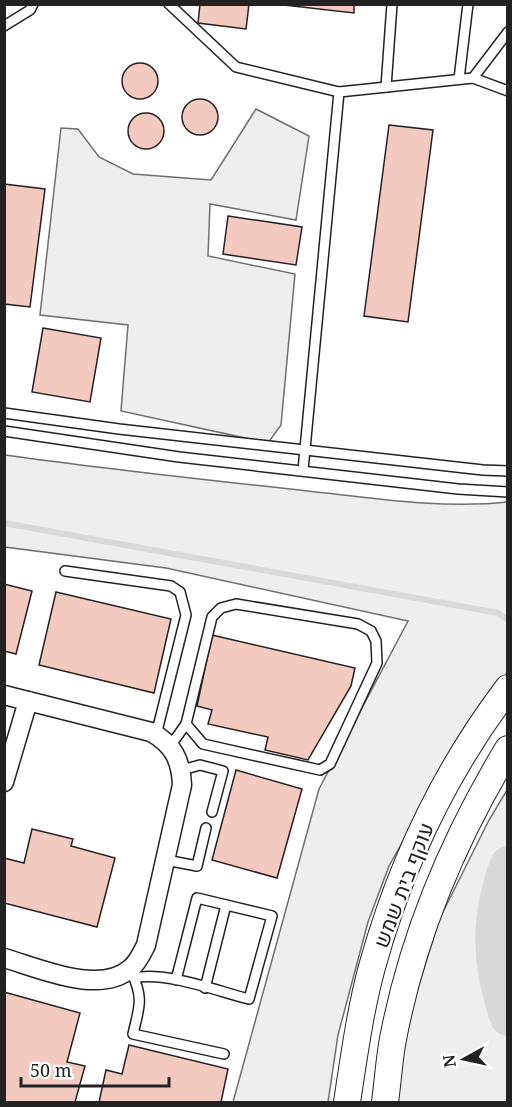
<svg xmlns="http://www.w3.org/2000/svg" width="512" height="1107" viewBox="0 0 512 1107" font-family="'Noto Serif',Heebo,serif">
<style>
.green{fill:#eee;stroke:#6f6f6f;stroke-width:1.5}
.lines{fill:none;stroke-linecap:round;stroke-linejoin:round}
.stream{stroke:#d9d9d9;stroke-width:6}
.river{stroke:#d9d9d9;stroke-width:36}
.building{fill:#f3c9c0;stroke:#222;stroke-width:1.5}
.lane-casing{stroke:#222;stroke-width:12}
.street-casing{stroke:#222;stroke-width:21}
.secondary-casing{stroke:#222;stroke-width:28}
.lane{stroke:#fff;stroke-width:9}
.street{stroke:#fff;stroke-width:18}
.secondary{stroke:#fff;stroke-width:26}
.labels{text-anchor:middle;dominant-baseline:central;stroke-width:4.5;stroke-linejoin:round;paint-order:stroke}
.street-label{font-size:21px;fill:#222;stroke:#fff}
</style>
<rect width="100%" height="100%" fill="#fff"/>
<g class="green">
<polygon points="256,109 309,136 296,220 210,204 208,256 295,274 281,425 268,443 121,411 128,325 40,315 61,128 78,129 99,157 133,174 211,180"/>
<path d="M 5,455 C 105,469 206,480 308,491 C 372,498 443,509 507,502 L 507,673 L 448,761 L 389,866 L 368,922 L 338,1035 L 328,1102 L 233,1102 L 319,789 L 408,621 L 166,568 L 5,547 Z"/>
<polygon points="507,790 507,1102 395,1102 400,1046 439,920 489,820"/>
</g>
<g class="lines">
<polyline class="stream" points="4,523 498,613 508,620"/>
<path class="river" d="M 508,864 C 488,918 489,964 508,1018"/>
</g>
<g class="building">
<polygon points="200,4 249,4 246,29 198,23"/>
<polygon points="275,4 354,4 354,13"/>
<circle cx="140" cy="81" r="18"/>
<circle cx="200" cy="117" r="18"/>
<circle cx="146" cy="131" r="18"/>
<polygon points="389,125 433,130 408,322 364,316"/>
<polygon points="4,184 45,189 30,307 4,304"/>
<polygon points="228,216 302,227 296,265 223,254"/>
<polygon points="43,328 101,338 90,402 32,392"/>
<polygon points="4,584 32,591 16,654 4,651"/>
<polygon points="56,592 171,619 154,693 39,665"/>
<polygon points="212,635 355,668 351,686 308,760 265,750 268,737 208,724 212,710 197,706"/>
<polygon points="236,770 302,789 277,878 212,860"/>
<polygon points="32,829 73,839 71,846 115,858 97,927 4,903 4,858 24,863"/>
<polygon points="4,992 80,1013 67,1062 85,1066 75,1102 4,1102"/>
<polygon points="129,1045 228,1069 221,1102 99,1102 106,1070 122,1074"/>
</g>
<g class="lines">
<defs>
<g id="lane">
<polyline points="169,4 236,67 339,92 473,78 508,91"/>
<polyline points="4,26 30,10 33,4"/>
<polyline points="473,78 508,32"/>
<polyline points="459,79 468,4"/>
<polyline points="386,87 392,4"/>
<polyline points="4,413 119,429 483,470 508,471"/>
<polyline points="4,431 179,457 458,489 508,492"/>
<polyline points="303,470 339,92"/>
<polyline points="65,571 171,586 180,592 186,615 156,735"/>
<polygon points="236,604 358,624 371,631 376,641 377,663 330,764 320,770 203,744 186,724 212,617 221,608"/>
<polyline points="171,745 186,724"/>
<polyline points="182,770 200,765 223,771 212,812"/>
<polyline points="166,860 197,866 206,828"/>
<path d="M 132,973 C 144,1000 139,1007 133,1034 L 224,1054"/>
<path d="M 134,978 C 165,971 217,991 249,999 L 272,916 L 197,898 L 176,980"/>
<polyline points="205,988 226,905"/>
</g>
<g id="street">
<path d="M 4,695 L 151,732 C 173,744 181,760 182,785 L 146,945 C 142,953 138,962 131,968 C 100,996 39,968 4,958"/>
<polyline points="4,782 28,701"/>
</g>
<g id="secondary">
<path d="M 347,1102 C 354,1057 360,1011 372,967 C 400,866 445,771 508,688"/>
<path d="M 385,1102 C 388,1081 389,1060 393,1039 C 413,934 453,840 508,749"/>
</g>
</defs>
<use href="#lane" class="lane-casing"/>
<use href="#street" class="street-casing"/>
<use href="#secondary" class="secondary-casing"/>
<use href="#lane" class="lane"/>
<use href="#street" class="street"/>
<use href="#secondary" class="secondary"/>
</g>
<g class="labels">
<g class="street-label">
<text transform="translate(403 885) rotate(-69)">עוקף בית שמש</text>
</g>
</g>
<rect width="512" height="1107" fill="none" stroke="#222222" stroke-width="12"/>
<g transform="translate(464 1059) rotate(262)" stroke="#ffffff" stroke-width="4.5" paint-order="stroke">
<path d="M0-4.5L10 22L0 15L-10 22Z" fill="#222222"/>
<text y="-9" font-size="16" font-weight="bold" text-anchor="middle" fill="#222222">N</text>
</g>
<path d="M21 1077v9h148v-9" fill="none" stroke="#222222" stroke-width="3"/>
<text x="30" y="1077" font-size="18" fill="#222222" stroke="#ffffff" stroke-width="4.5" paint-order="stroke">50 m</text>
</svg>
